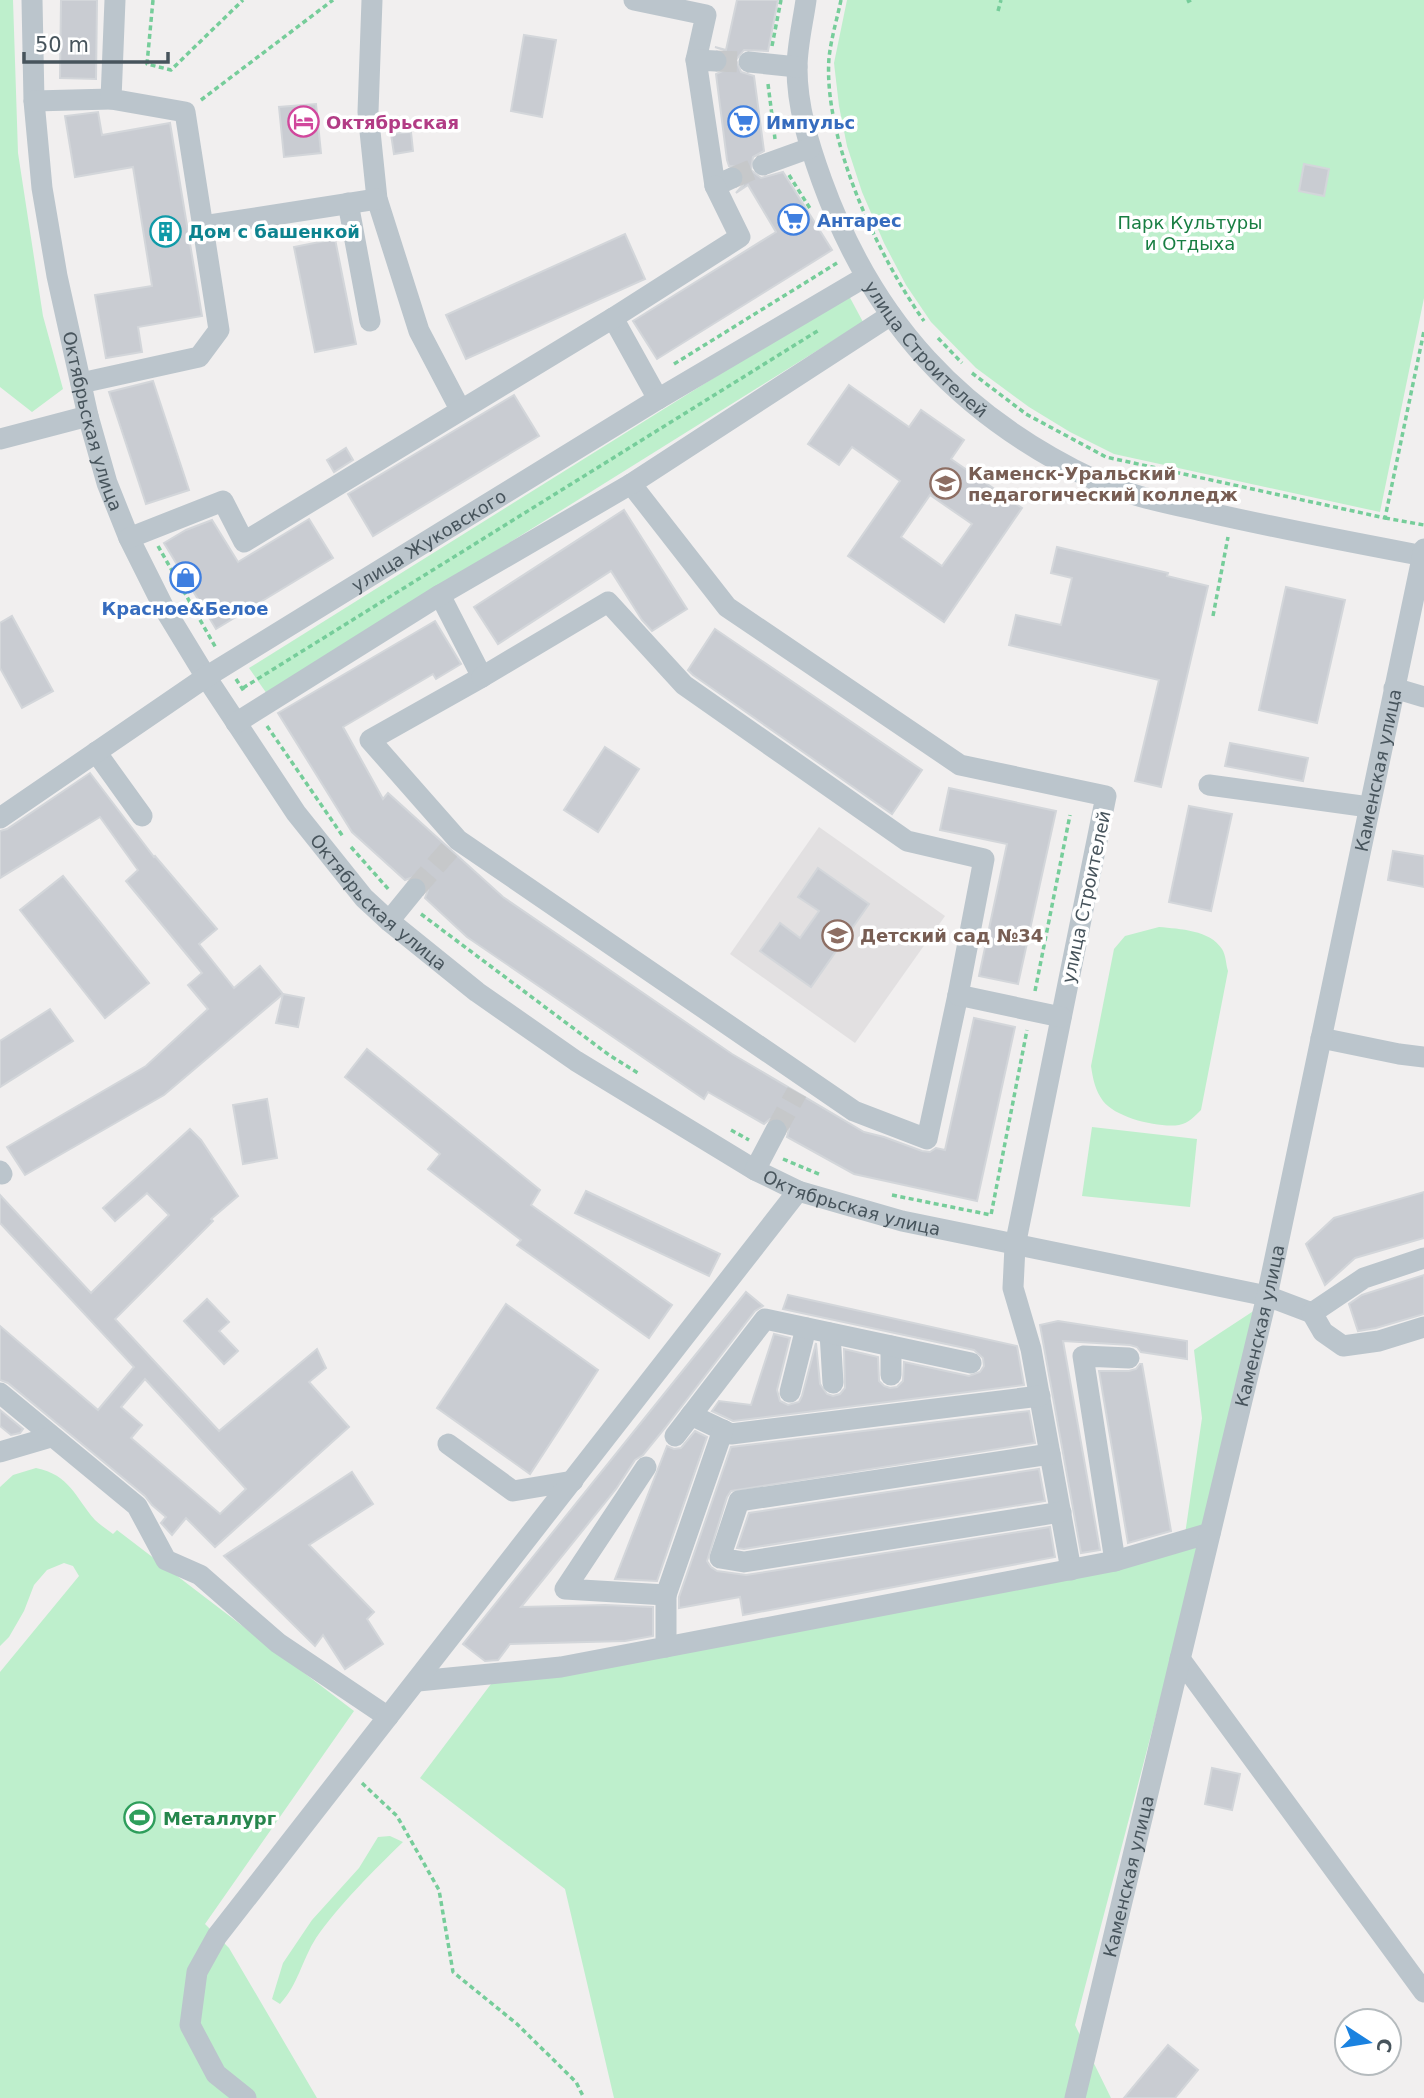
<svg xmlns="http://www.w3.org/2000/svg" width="1424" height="2098" viewBox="0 0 1424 2098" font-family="'DejaVu Sans',sans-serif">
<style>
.education{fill:#e2e0e1}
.green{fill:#beefcc}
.building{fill:#c9ccd2;stroke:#d3d6da;stroke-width:2;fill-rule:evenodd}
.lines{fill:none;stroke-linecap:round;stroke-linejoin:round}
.minor-tunnel{stroke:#c6c8ca;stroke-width:21;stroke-dasharray:21 10;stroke-linecap:butt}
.path{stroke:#76cd9a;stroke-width:3.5;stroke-dasharray:5 3.5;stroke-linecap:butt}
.minor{stroke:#bbc5cc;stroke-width:21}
.labels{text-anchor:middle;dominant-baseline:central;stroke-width:7;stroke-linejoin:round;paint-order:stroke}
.hotel-label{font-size:18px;font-weight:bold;fill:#b23c85;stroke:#fff;text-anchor:start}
.shop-label{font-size:18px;font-weight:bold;fill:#366cbe;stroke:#fff;text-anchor:start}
.park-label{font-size:18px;fill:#187e42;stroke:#fff}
.culture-label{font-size:18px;font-weight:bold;fill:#0d838f;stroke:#fff;text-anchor:start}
.street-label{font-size:18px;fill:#47545c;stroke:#fff}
.education-label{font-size:18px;font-weight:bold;fill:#785e54;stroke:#fff;text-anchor:start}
.leisure-label{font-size:18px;font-weight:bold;fill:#27864d;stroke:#fff;text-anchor:start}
</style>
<rect width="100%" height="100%" fill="#f1efef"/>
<polygon class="education" points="819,827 945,916 855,1043 730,954"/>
<g class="green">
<polygon points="0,0 13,0 18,153 43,316 63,389 32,412 0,387"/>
<polygon points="847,0 1424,0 1424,298 1380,512 1114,454 1070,432 1029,407 976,368 931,322 906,285 884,243 862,192 847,146 839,106 834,63"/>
<polygon points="848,294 863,322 267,694 249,668"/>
<path d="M 1159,927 C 1180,929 1210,930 1222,949 C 1226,955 1226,965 1228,971 L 1201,1110 C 1195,1116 1189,1123 1179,1125 C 1159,1128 1116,1118 1103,1101 C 1095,1090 1093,1079 1091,1066 L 1114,949 L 1125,936 Z"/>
<polygon points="1092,1127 1197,1139 1190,1207 1082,1196"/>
<polygon points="1255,1310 1164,1685 1075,2025 1111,2098 614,2098 565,1889 420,1778 494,1680 1183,1548 1202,1418 1194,1350"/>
<path d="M 36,1468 C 70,1475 75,1497 95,1520 C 100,1525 107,1529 113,1534 L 117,1530 L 354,1711 L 205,1924 L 229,1948 L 317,2098 L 0,2098 L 0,1672 L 79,1576 L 73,1566 L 64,1563 L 47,1570 L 34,1585 L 24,1611 L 9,1637 L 0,1646 L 0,1487 L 13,1475 Z"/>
<path d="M 390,1836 L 403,1842 C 374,1870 339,1905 316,1938 C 302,1960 298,1985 280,2004 L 272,1999 L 283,1963 L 312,1920 L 359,1868 L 378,1837 Z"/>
</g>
<g class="building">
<polygon points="61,0 97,0 96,79 60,78"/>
<polygon points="737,0 778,0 768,51 744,50 736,60 741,72 754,76 764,151 753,157 751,170 761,178 783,172 832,250 657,359 633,321 776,232 748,185 736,193 743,185 744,173 739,167 729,166 727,160 716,74 727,69 729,61 724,50 715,47 726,50"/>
<polygon points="524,35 556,40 542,117 511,111"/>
<polygon points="316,104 321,153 284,157 279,107"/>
<polygon points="98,112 102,135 170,123 202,316 138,327 142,352 106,358 95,295 152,286 133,167 75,177 65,116"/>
<polygon points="411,132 413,151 394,154 391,134"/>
<polygon points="1304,164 1329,169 1324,196 1299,191"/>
<polygon points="625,234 645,279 466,359 446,315"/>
<polygon points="335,239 356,344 315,352 294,247"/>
<polygon points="153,381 189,490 146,504 109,392"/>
<path d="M 849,385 L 909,427 L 921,410 L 964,440 L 951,459 L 1022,508 L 944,622 L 848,556 L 900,481 L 852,447 L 839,465 L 808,444 ZM 930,495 L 972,524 L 942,566 L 901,537 Z"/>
<polygon points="514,395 539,436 373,536 348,494"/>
<polygon points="346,448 353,460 334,472 327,460"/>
<polygon points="624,510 687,609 652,631 642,620 611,571 498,644 474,607"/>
<polygon points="309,519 333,558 216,629 164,543 186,530 212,520 238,562"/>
<polygon points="1057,547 1168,573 1167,576 1208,586 1161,787 1135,781 1159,680 1009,645 1016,615 1061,625 1072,578 1051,573"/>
<polygon points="1286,587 1345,600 1317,723 1259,710"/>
<polygon points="12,616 53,691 22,708 0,668 0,623"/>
<polygon points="435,621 461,664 436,679 433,674 343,727 383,799 388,793 503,897 732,1054 864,1132 884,1137 922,1151 930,1152 936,1148 945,1150 974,1018 1015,1027 977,1201 854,1174 787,1137 789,1129 781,1118 770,1119 764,1124 708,1092 704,1099 467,937 425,898 428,890 424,879 416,876 405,880 352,832 278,713"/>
<polygon points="715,629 922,770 892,814 693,675 688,670"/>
<polygon points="1230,743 1308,758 1303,781 1225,766"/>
<polygon points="605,747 639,769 598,832 564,810"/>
<polygon points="90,773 154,857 155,856 217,929 199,944 234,988 260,966 283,994 164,1095 25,1175 7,1147 146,1066 208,1009 188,985 202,973 126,881 138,870 100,817 0,878 0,831 7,829"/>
<polygon points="949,788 1056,811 1018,984 979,976 1007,844 940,830"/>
<polygon points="1189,806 1232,814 1211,911 1169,902"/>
<polygon points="1393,851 1424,856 1424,887 1388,880"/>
<polygon points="818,868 869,904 811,987 760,951 780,923 800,938 819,911 798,897"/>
<polygon points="63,876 149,983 105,1018 20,910"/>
<polygon points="283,994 304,998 298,1027 276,1023"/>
<polygon points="50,1009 73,1041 0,1087 0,1041"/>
<polygon points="367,1049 540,1190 531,1205 672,1305 649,1338 517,1245 521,1240 428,1169 440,1154 345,1077"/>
<polygon points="267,1099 277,1158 243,1164 233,1105"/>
<path d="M 190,1129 L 201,1140 L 238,1196 L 211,1219 L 213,1221 L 115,1319 L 219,1431 L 317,1349 L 326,1368 L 309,1382 L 349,1427 L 215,1547 L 186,1518 L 172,1535 L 161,1523 L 166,1517 L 152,1505 L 145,1496 L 8,1383 L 0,1380 L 0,1326 L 98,1410 L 134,1367 L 0,1223 L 0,1195 L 91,1293 L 169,1215 L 147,1193 L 115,1221 L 103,1208 ZM 145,1379 L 246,1489 L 220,1514 L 131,1438 L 142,1425 L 121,1407 Z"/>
<polygon points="586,1191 720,1254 709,1276 575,1213"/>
<polygon points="1424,1192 1424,1238 1355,1258 1325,1285 1306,1244 1334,1218"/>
<polygon points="1424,1275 1424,1314 1376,1328 1358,1331 1349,1304 1362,1295"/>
<polygon points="746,1292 763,1306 755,1311 665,1428 643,1455 635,1460 616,1489 521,1607 605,1605 653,1607 653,1636 625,1641 510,1644 498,1660 485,1661 463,1644"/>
<polygon points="788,1295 1017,1346 1024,1385 733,1421 712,1411 719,1401 751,1405 774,1334 790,1338 777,1390 780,1401 788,1405 799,1402 802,1396 816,1343 820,1384 827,1394 833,1396 840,1394 845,1388 844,1349 878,1357 879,1381 884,1386 890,1388 897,1387 903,1381 904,1362 969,1376 980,1372 984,1366 983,1358 974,1350 783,1309"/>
<polygon points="207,1299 229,1322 219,1331 238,1351 224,1364 184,1321"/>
<polygon points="506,1304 598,1370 530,1474 437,1408"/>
<polygon points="1058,1321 1187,1341 1187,1359 1141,1352 1137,1347 1130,1345 1063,1341 1100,1550 1081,1553 1040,1325"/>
<polygon points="1140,1364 1142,1364 1171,1531 1128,1543 1099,1371 1129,1371 1136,1369"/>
<polygon points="0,1410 23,1429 20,1433 11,1435 0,1426"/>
<polygon points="1029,1411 1035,1443 731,1491 727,1497 707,1561 711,1567 717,1571 746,1575 1050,1527 1055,1557 743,1615 740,1597 679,1608 679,1597 731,1447"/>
<polygon points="695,1431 707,1437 657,1581 615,1579 667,1446 674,1449 681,1448"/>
<polygon points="1039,1469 1045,1501 744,1549 737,1548 749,1513"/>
<polygon points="352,1472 373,1504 309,1545 374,1612 367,1619 383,1644 345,1669 323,1635 315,1646 224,1556"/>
<polygon points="1212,1768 1240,1774 1232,1810 1205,1804"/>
<polygon points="1168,2045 1198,2070 1175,2098 1124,2098"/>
</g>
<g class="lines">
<g class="minor-tunnel">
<polyline points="716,61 749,62"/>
<polyline points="732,178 763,165"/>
<polyline points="415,889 450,849"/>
<polyline points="776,1130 797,1092"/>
</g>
<g class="path">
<polyline points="153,0 147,64 171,70 243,0"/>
<path d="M 841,0 C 837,19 831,39 829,58 C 823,139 878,256 924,321"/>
<polyline points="1187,2 1191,0"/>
<polyline points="998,11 1001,0"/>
<polyline points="772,46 781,0"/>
<polyline points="768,84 775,139"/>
<polyline points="201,100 333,0"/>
<polyline points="789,175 811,210"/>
<polyline points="938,338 962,363"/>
<polyline points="674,364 837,263"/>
<polyline points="972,373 1026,414 1106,457 1385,518 1424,331"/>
<polyline points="1385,518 1424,525"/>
<polyline points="158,546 216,648"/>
<polyline points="1213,616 1228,537"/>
<polyline points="236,679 245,693"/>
<polyline points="243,688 819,330"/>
<polyline points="267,726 344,838"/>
<polyline points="351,847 390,891"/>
<polyline points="421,914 609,1055 638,1073"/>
<polyline points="1035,991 1070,815"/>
<polyline points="731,1130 749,1140"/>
<polyline points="783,1159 821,1175"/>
<polyline points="892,1195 991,1215 1027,1030"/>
<polyline points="362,1783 397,1816 439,1890 453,1972 517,2024 576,2082 584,2098"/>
</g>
<g class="minor">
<path id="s1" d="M 32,0 L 34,101 L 42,188 L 57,276 L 88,416 L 107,483 L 129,538 L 164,608 L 206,677 L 296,813 L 364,898 L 389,921 L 477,992 L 576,1061 L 755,1170 L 798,1191 L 902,1221 L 1267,1296 L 1312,1313 L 1364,1278 L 1424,1258"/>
<polyline points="372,0 368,112 377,199 419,331 460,409"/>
<polyline points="634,0 706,15 696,60"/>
<path id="s2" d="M 806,0 C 803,22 797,46 797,68 C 797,107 809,145 822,181 C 873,322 960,416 1095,480 C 1129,496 1166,503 1202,511 C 1275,528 1350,542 1424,556"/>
<polyline points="716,61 696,60 715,186 732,178"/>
<polyline points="749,62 797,67"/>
<polyline points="34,101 111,99"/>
<polyline points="763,165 810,148"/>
<polyline points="348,203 370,321"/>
<polyline points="203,226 377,199"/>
<polyline points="613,318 658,399"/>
<polyline points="81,383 199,357 219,330 185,112 111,99 115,0"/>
<polyline points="0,439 88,416"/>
<polyline points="631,484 727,607 960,765 1106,796 1015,1246 1013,1288 1031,1349 1071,1570"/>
<polyline points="129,538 223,501 244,542 613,318 740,237 715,186"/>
<polyline points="440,595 482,677 370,740 458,840 854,1111 927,1139 958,995"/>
<polyline points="482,677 608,602 684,685 907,841 984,859 958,995 1061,1017"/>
<polyline points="1394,688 1424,697"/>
<polyline points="236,723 440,595 631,484 891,315"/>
<polyline points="96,752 142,816"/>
<polyline points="1209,785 1369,807"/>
<path id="s3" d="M 0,818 L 206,677 L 658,399 L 865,277"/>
<polyline points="389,921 415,889"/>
<polyline points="1321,1038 1399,1054 1424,1057"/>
<polyline points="755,1170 776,1130"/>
<polyline points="0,1171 2,1174"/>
<polyline points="1312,1313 1323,1332 1343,1346 1379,1341 1424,1327"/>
<polyline points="830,1333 833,1383"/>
<polyline points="891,1375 891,1346"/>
<polyline points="790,1392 806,1328"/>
<polyline points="0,1393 137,1506 166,1560 200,1575 278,1643 388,1717"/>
<polyline points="691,1415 731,1434 1040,1396"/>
<polyline points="675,1436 765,1319 971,1363"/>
<polyline points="448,1444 513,1491 573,1481"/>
<polyline points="0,1452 51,1437"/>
<polyline points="1050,1454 739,1501 720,1558 744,1562 1061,1512"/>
<polyline points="646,1467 565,1589 666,1595 723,1430"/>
<polyline points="1115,1561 1083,1356 1129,1358"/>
<polyline points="666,1647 1115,1561 1210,1533"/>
<polyline points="1180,1659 1424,1992"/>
<polyline points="418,1681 561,1667 666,1647 666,1595"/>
<polyline points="246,2098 216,2074 190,2025 197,1972 217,1936 798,1191"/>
<path id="s4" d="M 1075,2098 L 1267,1296 L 1424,549"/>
</g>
</g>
<defs>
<symbol id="hotel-ring" viewBox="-11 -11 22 22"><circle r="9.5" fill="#fff" stroke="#d1479c" stroke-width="1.5"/><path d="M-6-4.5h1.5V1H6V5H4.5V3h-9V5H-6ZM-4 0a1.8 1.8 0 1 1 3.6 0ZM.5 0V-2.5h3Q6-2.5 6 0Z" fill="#d1479c"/></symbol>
<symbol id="supermarket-ring" viewBox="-11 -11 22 22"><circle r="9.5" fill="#fff" stroke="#3f7fe0" stroke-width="1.5"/><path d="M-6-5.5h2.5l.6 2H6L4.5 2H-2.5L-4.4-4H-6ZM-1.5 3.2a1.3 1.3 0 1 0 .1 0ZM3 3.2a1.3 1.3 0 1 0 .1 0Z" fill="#3f7fe0"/></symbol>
<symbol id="building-ring" viewBox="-11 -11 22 22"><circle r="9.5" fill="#fff" stroke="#0f9aa8" stroke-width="1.5"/><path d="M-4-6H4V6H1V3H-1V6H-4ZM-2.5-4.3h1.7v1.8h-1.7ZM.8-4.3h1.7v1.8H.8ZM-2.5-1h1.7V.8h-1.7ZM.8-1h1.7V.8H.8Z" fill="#0f9aa8"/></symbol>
<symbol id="university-ring" viewBox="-11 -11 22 22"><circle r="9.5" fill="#fff" stroke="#8d6e63" stroke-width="1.5"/><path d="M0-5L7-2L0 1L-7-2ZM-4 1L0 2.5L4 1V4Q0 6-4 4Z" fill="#8d6e63"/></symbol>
<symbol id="shop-ring" viewBox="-11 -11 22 22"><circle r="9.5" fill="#fff" stroke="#3f7fe0" stroke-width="1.5"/><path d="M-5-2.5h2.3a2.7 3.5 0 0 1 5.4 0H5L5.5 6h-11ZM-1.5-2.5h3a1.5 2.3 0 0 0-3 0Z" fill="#3f7fe0"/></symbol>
<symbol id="school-ring" viewBox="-11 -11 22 22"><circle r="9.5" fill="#fff" stroke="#8d6e63" stroke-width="1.5"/><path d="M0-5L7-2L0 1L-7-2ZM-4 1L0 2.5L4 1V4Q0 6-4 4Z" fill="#8d6e63"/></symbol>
<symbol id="stadium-ring" viewBox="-11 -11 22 22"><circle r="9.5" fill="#fff" stroke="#2e9e5b" stroke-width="1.5"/><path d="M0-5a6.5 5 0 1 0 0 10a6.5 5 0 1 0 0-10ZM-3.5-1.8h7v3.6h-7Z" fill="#2e9e5b"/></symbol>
</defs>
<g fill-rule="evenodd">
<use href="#hotel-ring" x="286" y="104" width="35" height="35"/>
<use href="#supermarket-ring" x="726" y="104" width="35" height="35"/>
<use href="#supermarket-ring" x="776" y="202" width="35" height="35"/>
<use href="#building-ring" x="148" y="214" width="35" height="35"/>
<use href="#university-ring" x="928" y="466" width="35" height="35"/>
<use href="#shop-ring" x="168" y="560" width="35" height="35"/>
<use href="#school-ring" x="820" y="918" width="35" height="35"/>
<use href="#stadium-ring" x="122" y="1800" width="35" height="35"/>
</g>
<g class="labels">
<g class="hotel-label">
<text x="326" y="122">Октябрьская</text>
</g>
<g class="shop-label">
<text x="766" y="122">Импульс</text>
<text x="817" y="220">Антарес</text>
<text x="185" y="608" text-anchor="middle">Красное&amp;Белое</text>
</g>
<g class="park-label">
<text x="1190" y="222">Парк Культуры<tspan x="1190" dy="21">и Отдыха</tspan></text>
</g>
<g class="culture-label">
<text x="188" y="231">Дом с башенкой</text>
</g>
<g class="street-label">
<text stroke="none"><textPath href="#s2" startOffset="385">улица Строителей</textPath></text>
<text stroke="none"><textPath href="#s1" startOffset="427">Октябрьская улица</textPath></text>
<text stroke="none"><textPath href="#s3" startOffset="511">улица Жуковского</textPath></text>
<text stroke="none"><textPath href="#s4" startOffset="1362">Каменская улица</textPath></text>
<text transform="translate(1086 897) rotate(-78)">улица Строителей</text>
<text stroke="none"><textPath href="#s1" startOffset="994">Октябрьская улица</textPath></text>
<text stroke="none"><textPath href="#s1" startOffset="1561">Октябрьская улица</textPath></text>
<text stroke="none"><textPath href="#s4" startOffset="794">Каменская улица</textPath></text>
<text stroke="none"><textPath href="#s4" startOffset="228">Каменская улица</textPath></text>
</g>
<g class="education-label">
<text x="968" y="473">Каменск-Уральский<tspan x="968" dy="21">педагогический колледж</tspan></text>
<text x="860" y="935">Детский сад №34</text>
</g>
<g class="leisure-label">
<text x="163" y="1818">Металлург</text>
</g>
</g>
<g transform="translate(1368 2042) rotate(102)"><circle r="33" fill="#ffffff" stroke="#b5bbbe" stroke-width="2"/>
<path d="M0-5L12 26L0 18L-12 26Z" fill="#1a82e0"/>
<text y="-10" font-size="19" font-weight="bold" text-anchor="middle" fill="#47545c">С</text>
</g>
<path d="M24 52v10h144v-10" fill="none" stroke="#47545c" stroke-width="3.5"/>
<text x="35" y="52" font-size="21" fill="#47545c" stroke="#ffffff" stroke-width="5" paint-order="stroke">50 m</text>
</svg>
